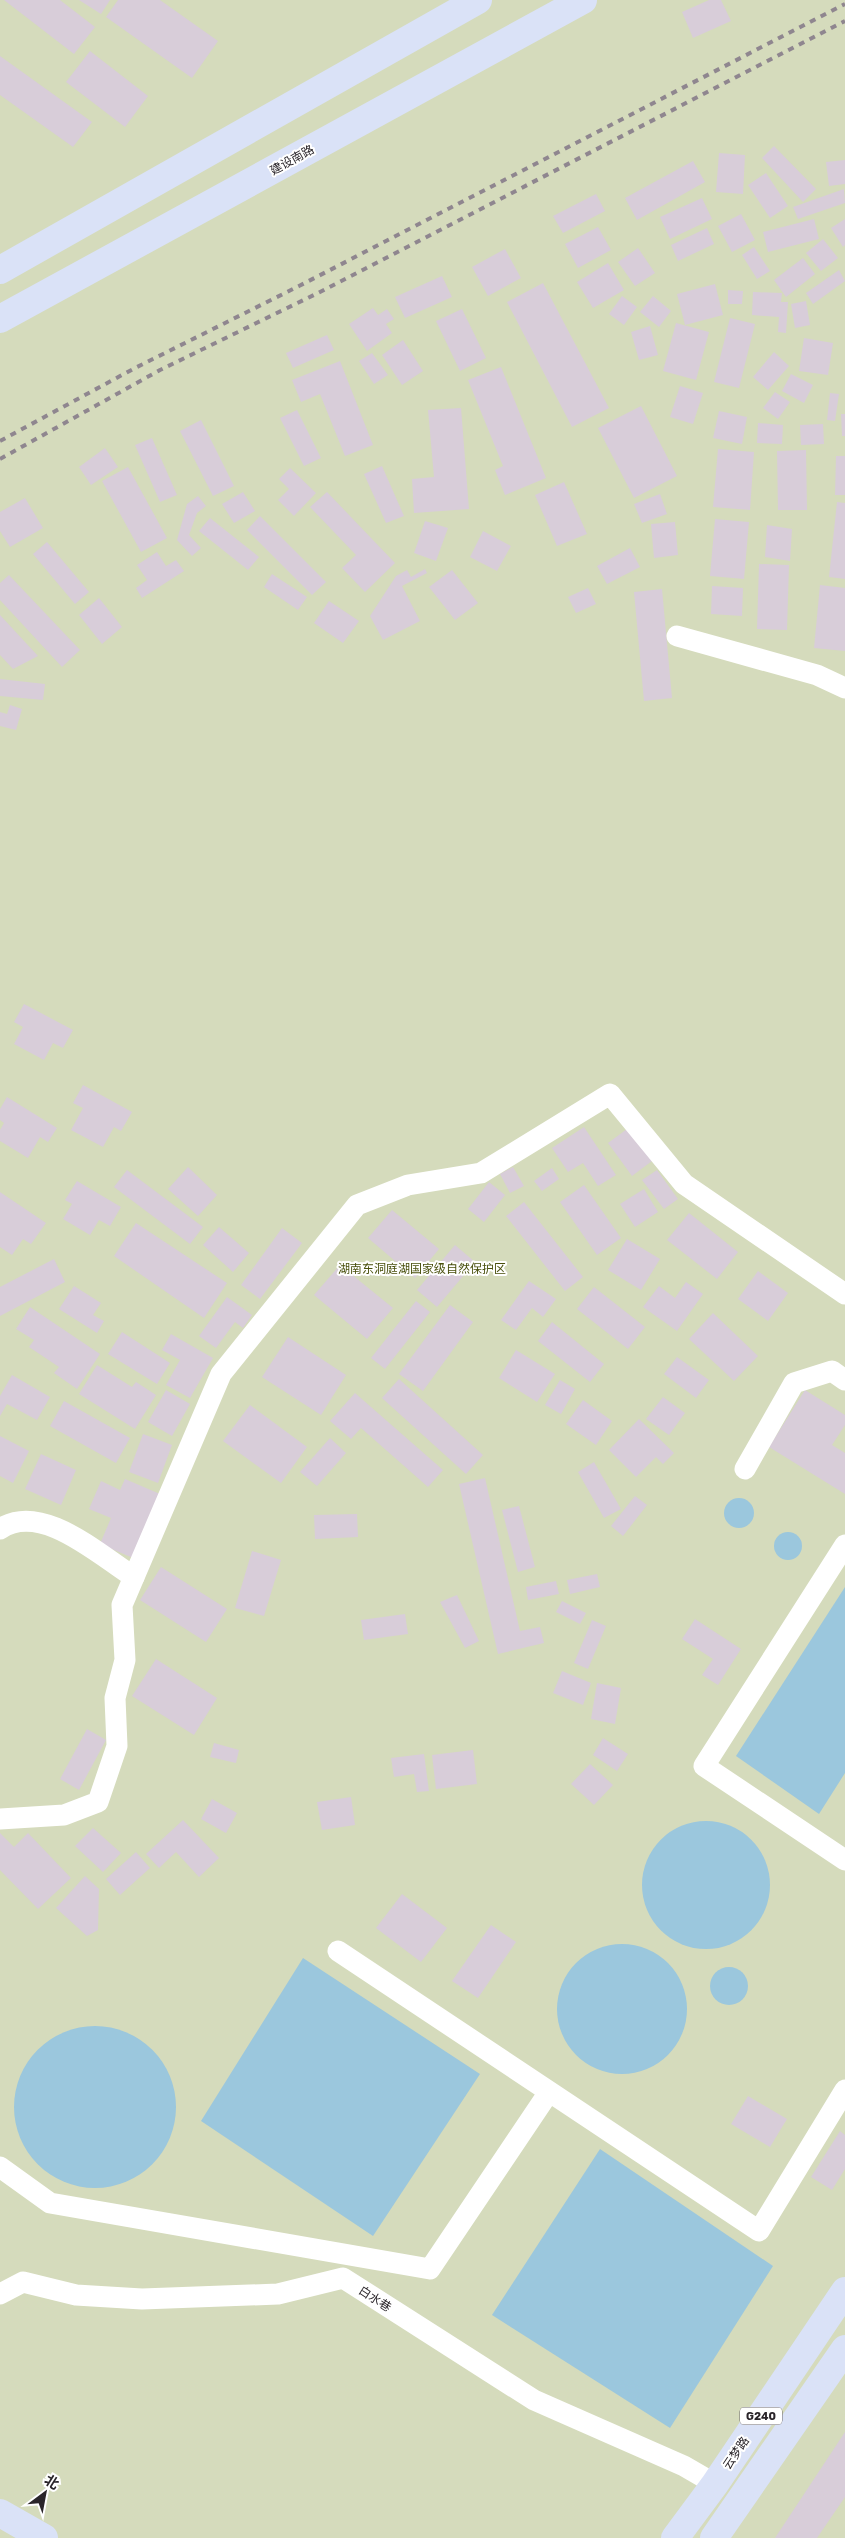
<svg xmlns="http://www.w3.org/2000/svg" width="845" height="2538" viewBox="0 0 845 2538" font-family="Rubik,'Noto Sans SC',sans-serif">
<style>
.green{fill:#d5dbbc}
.water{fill:#9bc7dd}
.building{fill:#d8cdd9}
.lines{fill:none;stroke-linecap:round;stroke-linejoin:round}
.minor{stroke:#fff;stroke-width:21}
.primary{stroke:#dae2f7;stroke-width:28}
.rail{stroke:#8f868f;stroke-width:4;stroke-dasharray:6 6;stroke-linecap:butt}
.labels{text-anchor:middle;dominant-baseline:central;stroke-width:4;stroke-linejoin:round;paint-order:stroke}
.shield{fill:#fff;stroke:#6a666a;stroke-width:1}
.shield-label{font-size:11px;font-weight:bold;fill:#2a252a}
.street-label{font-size:12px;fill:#2a252a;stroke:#fff}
.park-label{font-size:12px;fill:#49500d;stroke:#fff}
</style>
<rect width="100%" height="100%" fill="#f2e7f2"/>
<rect class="green" x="0" y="0" width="845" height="2538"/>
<g class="water">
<circle cx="739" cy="1513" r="15"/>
<circle cx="788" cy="1546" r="14"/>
<polygon points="845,1587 845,1773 819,1814 736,1756"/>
<circle cx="706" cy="1885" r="64"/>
<circle cx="622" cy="2009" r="65"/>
<polygon points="303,1958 480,2074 373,2236 201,2121"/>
<circle cx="729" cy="1986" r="19"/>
<circle cx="95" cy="2107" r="81"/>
<polygon points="600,2149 773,2266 670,2428 492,2315"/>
</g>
<g class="building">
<polygon points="4,0 60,0 95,27 74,54"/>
<polygon points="79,0 110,0 101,14"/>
<polygon points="118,0 160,0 218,41 192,78 106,17"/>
<polygon points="709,0 721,0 731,21 693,38 682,12"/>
<polygon points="90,51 148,96 125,127 66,82"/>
<polygon points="0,56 92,122 73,147 0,95"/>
<polygon points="774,146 816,189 803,202 762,158"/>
<polygon points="719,153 745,155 743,194 716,192"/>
<polygon points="845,160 845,184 829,186 826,162"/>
<polygon points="693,161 705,182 637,220 625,198"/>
<polygon points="766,173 788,206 770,218 748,185"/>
<polygon points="844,189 845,203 798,219 793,207"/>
<polygon points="596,194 605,211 563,233 553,216"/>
<polygon points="702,198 712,219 670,239 660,217"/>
<polygon points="741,214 755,240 732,252 718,226"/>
<polygon points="814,219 819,239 768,252 763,232"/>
<polygon points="845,219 845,245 843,247 831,228"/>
<polygon points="598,227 611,250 578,268 565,244"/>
<polygon points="707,228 714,244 678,261 671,245"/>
<polygon points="823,239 838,258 821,271 806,253"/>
<polygon points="754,247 770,271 757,279 742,255"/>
<polygon points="638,248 655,273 635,286 618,262"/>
<polygon points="505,249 521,278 488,296 472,267"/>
<polygon points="803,258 815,274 786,297 774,280"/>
<polygon points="608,263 624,290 593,308 577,282"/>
<polygon points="839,270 845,281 813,304 806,293"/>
<polygon points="442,276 452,297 405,318 395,297"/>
<polygon points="543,283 609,408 572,427 507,302"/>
<polygon points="715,284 723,315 685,325 677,294"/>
<polygon points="728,290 743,291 742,304 728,304"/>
<polygon points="753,292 782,293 781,302 788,302 786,333 778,332 779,317 752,315"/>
<polygon points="622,296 637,307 624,325 609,314"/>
<polygon points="653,296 671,311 659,327 640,312"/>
<polygon points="806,301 810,325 795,328 791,304"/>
<polygon points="373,308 378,315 387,309 394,319 386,324 392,333 367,351 349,324"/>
<polygon points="462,309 486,358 460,371 436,321"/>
<polygon points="730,318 755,324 739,388 714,382"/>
<polygon points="676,323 709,332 696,380 663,371"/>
<polygon points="650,326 658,355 639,360 631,332"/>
<polygon points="327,335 334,350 293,368 286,353"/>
<polygon points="804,338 833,343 828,375 799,371"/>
<polygon points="403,340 423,371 402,385 382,355"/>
<polygon points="774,352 789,366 768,390 753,377"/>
<polygon points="372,353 388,375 374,384 359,361"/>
<polygon points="340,361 373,445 345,456 320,394 301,402 292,380"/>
<polygon points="501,367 546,478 505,495 495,470 503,466 468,380"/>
<polygon points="791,374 813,385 804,403 782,391"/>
<polygon points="680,386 703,393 693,424 670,417"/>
<polygon points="775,392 790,402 778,419 763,408"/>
<polygon points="830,393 839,394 835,421 827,420"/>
<polygon points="641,406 677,476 634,498 598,428"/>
<polygon points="461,408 469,509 414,513 412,479 434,477 428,410"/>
<polygon points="297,410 321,458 304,466 280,418"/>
<polygon points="719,411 747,417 742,444 713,438"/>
<polygon points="841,414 845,414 845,436 842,436"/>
<polygon points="201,420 234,486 213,496 180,431"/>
<polygon points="758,423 783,425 782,444 757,443"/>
<polygon points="823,424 824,444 801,445 800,425"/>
<polygon points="152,438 177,495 160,502 135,445"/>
<polygon points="105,448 118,467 91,485 79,467"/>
<polygon points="718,449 754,452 750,510 713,507"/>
<polygon points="806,450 807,510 778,510 777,451"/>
<polygon points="836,456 845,456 845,495 835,495"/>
<polygon points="382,466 404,516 386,523 364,474"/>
<polygon points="128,467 167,538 141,552 102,481"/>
<polygon points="290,468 316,493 294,516 278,500 289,489 279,479"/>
<polygon points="564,482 587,534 557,546 535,495"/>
<polygon points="243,492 255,511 234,523 222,504"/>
<polygon points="327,492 395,563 365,592 342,568 356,555 310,507"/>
<polygon points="660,494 667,514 642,523 634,504"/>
<polygon points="198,496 206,506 197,513 189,535 201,548 192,556 177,540 187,504"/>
<polygon points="25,498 43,528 10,547 0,531 0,512"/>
<polygon points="837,502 845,503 845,579 829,577"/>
<polygon points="260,516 326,582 312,595 247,530"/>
<polygon points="210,518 259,557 248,570 199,531"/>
<polygon points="715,519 749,522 744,579 710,576"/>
<polygon points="425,521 448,528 436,561 414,553"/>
<polygon points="675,522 678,555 654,558 651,524"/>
<polygon points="767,525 792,529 790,561 765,557"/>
<polygon points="483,531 511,546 497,571 470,557"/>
<polygon points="47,542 89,592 75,604 33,554"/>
<polygon points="630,548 640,567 607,584 597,566"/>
<polygon points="157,552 166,566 176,560 184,571 142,598 136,588 147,580 137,565"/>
<polygon points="759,564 789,565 787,630 757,629"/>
<polygon points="425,569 427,573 402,586 420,621 383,640 370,616 396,576 407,570 411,577"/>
<polygon points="452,570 478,603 455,620 429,587"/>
<polygon points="272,574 307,597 298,610 264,587"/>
<polygon points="9,575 80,650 62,667 0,600 0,583"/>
<polygon points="820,585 845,588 845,651 814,648"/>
<polygon points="712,586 743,588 742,616 711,614"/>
<polygon points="588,588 596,604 576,613 568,597"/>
<polygon points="662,589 672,698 644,701 634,592"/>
<polygon points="99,598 122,627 102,644 79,615"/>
<polygon points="329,601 359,621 343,643 314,623"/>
<polygon points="0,615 38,656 13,669 0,655"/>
<polygon points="0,679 45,684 43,700 0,696"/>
<polygon points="10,705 22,709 16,730 0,726 0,712 7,714"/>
<polygon points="24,1004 73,1030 63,1048 53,1043 44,1060 14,1044 23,1027 14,1022"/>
<polygon points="83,1085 132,1112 121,1131 114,1127 103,1147 71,1130 83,1108 73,1103"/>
<polygon points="7,1097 57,1128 48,1142 40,1137 28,1158 0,1141 0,1130 4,1123 0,1120 0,1109"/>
<polygon points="584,1127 616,1175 598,1186 583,1163 568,1172 552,1148"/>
<polygon points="627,1129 652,1161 632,1176 608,1143"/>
<polygon points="188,1167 217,1195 198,1216 168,1189"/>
<polygon points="513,1167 524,1186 510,1193 500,1174"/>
<polygon points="552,1168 559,1179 542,1191 534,1181"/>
<polygon points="127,1170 203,1227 190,1244 114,1187"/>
<polygon points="657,1170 678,1199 664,1209 642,1180"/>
<polygon points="77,1181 121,1207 110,1226 99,1220 90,1235 63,1219 72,1204 65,1200"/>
<polygon points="489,1182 505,1195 484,1222 468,1209"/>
<polygon points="584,1185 621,1238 597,1255 560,1202"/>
<polygon points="644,1189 658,1212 635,1227 620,1204"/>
<polygon points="0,1192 46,1223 31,1244 23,1239 12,1255 0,1247"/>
<polygon points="524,1202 583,1277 565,1291 506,1216"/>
<polygon points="392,1210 439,1249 415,1278 368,1238"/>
<polygon points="689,1213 738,1252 717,1279 667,1240"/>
<polygon points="136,1223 227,1283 204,1318 114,1256"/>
<polygon points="219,1227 249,1253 233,1272 203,1245"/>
<polygon points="282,1228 302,1243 260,1299 241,1285"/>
<polygon points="627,1239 660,1259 641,1290 608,1270"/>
<polygon points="455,1245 475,1262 437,1307 417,1290"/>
<polygon points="54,1259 65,1282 0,1316 0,1287"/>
<polygon points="340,1265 393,1308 367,1339 314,1295"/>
<polygon points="758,1271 788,1293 768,1321 738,1299"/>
<polygon points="529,1281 556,1299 543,1317 532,1308 516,1330 501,1320"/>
<polygon points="686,1282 703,1294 677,1331 643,1307 659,1286 675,1298"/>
<polygon points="74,1286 101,1303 93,1315 104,1321 97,1333 59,1309"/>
<polygon points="594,1287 645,1327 628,1349 577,1309"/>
<polygon points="227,1297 252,1315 243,1328 235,1322 216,1348 199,1336"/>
<polygon points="416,1301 430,1312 385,1369 371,1358"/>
<polygon points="450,1305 473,1322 423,1391 399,1374"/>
<polygon points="30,1307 100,1354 77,1389 54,1373 59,1367 29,1347 34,1340 16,1329"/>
<polygon points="713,1313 758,1356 734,1381 689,1339"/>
<polygon points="552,1322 604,1364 590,1382 538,1341"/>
<polygon points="122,1332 170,1363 157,1384 108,1354"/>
<polygon points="171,1334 213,1358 190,1398 166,1385 180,1360 162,1350"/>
<polygon points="288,1337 346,1375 321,1415 262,1377"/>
<polygon points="516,1350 555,1374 537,1402 499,1378"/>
<polygon points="677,1357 709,1380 696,1398 664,1374"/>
<polygon points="97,1365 132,1387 136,1382 156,1395 135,1429 79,1394"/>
<polygon points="12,1375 50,1397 37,1420 7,1404 0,1416 0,1396"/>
<polygon points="399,1379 483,1455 466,1474 382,1398"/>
<polygon points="560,1380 575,1389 561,1414 545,1405"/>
<polygon points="166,1390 190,1404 172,1436 148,1422"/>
<polygon points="805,1390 845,1415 845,1425 832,1445 845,1453 845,1494 769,1447"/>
<polygon points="355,1393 443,1470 428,1487 361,1428 351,1439 330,1421"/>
<polygon points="663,1397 685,1413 669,1435 646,1419"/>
<polygon points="583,1400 612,1421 596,1445 566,1424"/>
<polygon points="64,1401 130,1438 116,1463 50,1426"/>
<polygon points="250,1405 307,1447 281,1483 223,1441"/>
<polygon points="639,1419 674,1453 663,1464 656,1457 636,1477 609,1450"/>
<polygon points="143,1434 172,1445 158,1483 129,1472"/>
<polygon points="0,1436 29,1451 13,1483 0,1476"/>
<polygon points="330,1438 346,1453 317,1486 300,1472"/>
<polygon points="41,1454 76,1470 61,1505 25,1489"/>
<polygon points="594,1462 621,1509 604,1518 578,1472"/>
<polygon points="485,1478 520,1631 540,1627 544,1643 498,1654 459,1484"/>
<polygon points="125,1479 160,1494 133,1558 100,1544 111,1518 89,1509 101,1481 120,1490"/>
<polygon points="635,1496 647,1505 623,1536 611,1526"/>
<polygon points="519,1506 535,1567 518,1572 502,1510"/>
<polygon points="357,1514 358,1537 315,1539 314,1515"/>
<polygon points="252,1551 281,1560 264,1616 235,1608"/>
<polygon points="161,1567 227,1609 206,1642 140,1600"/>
<polygon points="597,1574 600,1587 570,1594 567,1580"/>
<polygon points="556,1581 559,1594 528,1600 526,1587"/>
<polygon points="457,1595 479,1641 465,1648 440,1602"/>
<polygon points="562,1601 586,1613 580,1624 556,1612"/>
<polygon points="405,1614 408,1634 364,1640 361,1620"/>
<polygon points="695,1619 741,1649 718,1685 702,1675 713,1659 682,1639"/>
<polygon points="592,1620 606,1626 588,1669 574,1663"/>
<polygon points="156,1659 217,1698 194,1735 132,1696"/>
<polygon points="562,1671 591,1683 583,1705 553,1693"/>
<polygon points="597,1683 621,1688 615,1724 591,1719"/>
<polygon points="87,1729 106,1740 79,1790 60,1779"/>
<polygon points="603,1738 628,1754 617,1771 593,1755"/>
<polygon points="214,1743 239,1750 236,1763 210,1757"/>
<polygon points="473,1750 477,1784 436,1789 432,1755"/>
<polygon points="424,1754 429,1791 417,1792 414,1774 394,1777 391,1758"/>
<polygon points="590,1764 613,1785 594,1805 571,1784"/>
<polygon points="351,1797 355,1825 322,1830 317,1802"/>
<polygon points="212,1799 237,1813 226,1833 201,1819"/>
<polygon points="183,1820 219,1858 199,1877 176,1852 159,1868 146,1854"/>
<polygon points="93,1828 121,1853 103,1872 75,1846"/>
<polygon points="0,1833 14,1847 28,1833 71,1878 38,1909 0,1870"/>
<polygon points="136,1852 150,1868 120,1895 106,1879"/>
<polygon points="85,1876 99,1889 98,1930 87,1936 56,1908"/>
<polygon points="402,1894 447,1928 421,1962 376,1928"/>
<polygon points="491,1925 516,1942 478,1998 452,1981"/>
<polygon points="748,2096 787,2119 770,2147 731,2124"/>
<polygon points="840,2131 845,2135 845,2169 832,2190 811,2177"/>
<polygon points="845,2432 845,2497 817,2538 775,2538"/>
</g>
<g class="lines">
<g class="minor">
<polyline points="677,636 817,675 845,688"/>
<polyline points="745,1469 794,1383 832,1371 845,1380"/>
<path d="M 0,1529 C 41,1501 99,1555 134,1577"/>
<polyline points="845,1545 704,1766 845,1860"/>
<polyline points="0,1819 64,1815 98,1802 117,1746 115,1698 125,1660 122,1605 221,1374 357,1205 408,1185 481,1173 610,1094 684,1184 845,1294"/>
<polyline points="338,1951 759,2231 845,2090"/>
<polyline points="0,2167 50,2203 430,2269 549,2092"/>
<polyline points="0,2294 23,2282 76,2295 142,2299 278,2294 343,2278 534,2400 684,2466 715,2484"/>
</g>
<g class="primary">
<polyline points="0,270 478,0"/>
<polyline points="0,319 583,0"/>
<polyline points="0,2513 44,2538"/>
<polyline points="675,2538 715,2484 845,2291"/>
<polyline points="714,2538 845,2349"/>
</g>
<g class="rail">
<polyline points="0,441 135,368 299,286 845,4"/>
<polyline points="0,459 160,370 318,293 845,21"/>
</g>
</g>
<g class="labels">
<rect class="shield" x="740" y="2407.5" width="42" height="17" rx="4"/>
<g class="shield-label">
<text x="761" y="2416">G240</text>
</g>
<g class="street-label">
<text transform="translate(292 160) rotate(-29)">建设南路</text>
<text transform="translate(375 2299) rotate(33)">白水巷</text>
<text transform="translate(736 2453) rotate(-56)">云梦路</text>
</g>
<g class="park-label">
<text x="422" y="1269">湖南东洞庭湖国家级自然保护区</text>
</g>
</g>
<g transform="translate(45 2493) rotate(32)" stroke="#ffffff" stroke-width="4" paint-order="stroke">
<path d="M0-4L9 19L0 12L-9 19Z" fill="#2a252a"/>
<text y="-8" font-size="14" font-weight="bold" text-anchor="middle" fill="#2a252a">北</text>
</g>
</svg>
